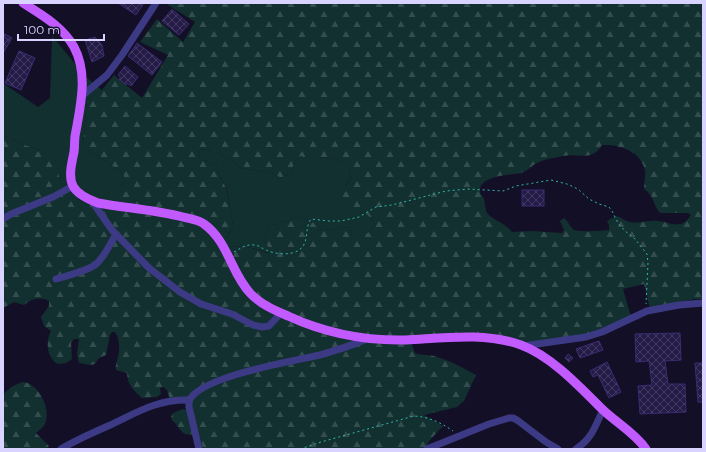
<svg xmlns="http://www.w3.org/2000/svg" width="706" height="452" viewBox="0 0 706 452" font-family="Montserrat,sans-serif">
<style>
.green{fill:#12302f}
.forest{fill:url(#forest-firs);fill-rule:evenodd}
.building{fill:url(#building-cross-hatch);stroke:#3b2d73}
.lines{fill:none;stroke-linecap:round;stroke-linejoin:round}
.path{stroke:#2fb8b0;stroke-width:1;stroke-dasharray:2 3;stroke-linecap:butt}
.minor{stroke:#3d3a85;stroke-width:7}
.major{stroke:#c25bff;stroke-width:9}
</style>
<defs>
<pattern id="forest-firs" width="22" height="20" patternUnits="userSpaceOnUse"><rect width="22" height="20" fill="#12302f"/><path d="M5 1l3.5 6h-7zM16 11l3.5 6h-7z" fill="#344d4e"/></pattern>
<pattern id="building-cross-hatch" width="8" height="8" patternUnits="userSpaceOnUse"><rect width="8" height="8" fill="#241b47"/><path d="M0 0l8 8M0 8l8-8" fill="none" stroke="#433b63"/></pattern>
</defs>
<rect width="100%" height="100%" fill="#130f26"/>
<g class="green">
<path d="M 52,36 L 87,78 L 102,90 L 87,100 L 83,146 L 124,174 L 124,179 L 123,185 L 111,189 L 109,192 L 117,204 L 103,207 L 80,201 C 77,191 63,191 60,181 C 58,176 59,169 58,164 L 40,150 L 22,144 L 8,137 L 3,136 L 3,83 L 38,107 L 50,98 Z"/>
<path d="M 207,149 L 225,156 L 241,168 L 272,173 L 281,178 L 291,173 L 294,164 L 300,156 C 312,160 318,157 329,158 C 337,158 343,163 349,167 L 351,178 L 345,186 L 354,208 C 364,212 370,215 375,225 L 369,232 L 361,238 L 352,236 L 350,227 L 331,230 L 322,229 L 314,223 L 298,217 L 274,225 L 271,227 L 263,239 L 268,247 L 269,253 L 244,246 L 228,247 L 223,244 L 233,226 L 227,189 L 219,174 L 216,165 L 200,159 L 198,150 Z"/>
</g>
<g class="forest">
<path d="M 165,3 L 703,3 L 703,299 L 694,299 L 650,309 L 644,284 L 623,289 L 631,317 L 586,336 L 527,343 L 505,339 L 410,340 L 415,353 C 422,356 429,354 437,357 C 451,361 463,368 476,375 L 464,401 L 457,407 L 424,415 L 443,426 L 430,440 L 425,449 L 203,449 L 198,433 C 183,437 183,433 175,423 C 171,418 173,424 171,417 L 173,413 L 183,409 L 188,410 L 190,405 L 170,400 L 167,390 L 163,387 L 160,388 L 161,394 L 157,397 L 142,398 C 134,391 127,384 127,373 L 116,370 C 115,365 117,362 118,357 C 120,350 120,339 115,332 L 112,332 L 110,335 L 106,355 L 99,358 L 95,364 L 91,365 L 79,363 L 77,354 L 79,339 L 74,339 L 71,343 L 72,359 L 66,363 L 58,364 C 47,359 45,341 51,331 L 44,326 L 41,317 L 49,306 L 49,301 C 40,296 31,299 24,305 L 14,302 L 3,308 L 3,136 L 8,137 L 22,144 L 40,150 L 59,164 C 59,169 58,176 60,181 C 63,190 76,191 80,201 L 103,207 L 117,204 L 114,200 L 109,197 L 109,192 L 110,189 L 123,185 L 124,179 L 124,174 L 83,146 L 87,100 L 102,90 L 114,75 L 142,98 L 168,55 L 140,42 L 157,19 L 183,42 L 195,22 ZM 602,145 C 619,144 641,151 645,170 C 646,175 644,183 644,189 C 654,195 653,205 660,213 L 688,213 L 691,215 C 681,231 671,222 658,221 C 648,220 639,224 630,222 C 624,221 621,217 616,216 L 607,221 L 609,225 L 609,230 C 604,231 578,232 574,230 C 570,227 568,221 564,218 L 560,221 L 564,230 L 562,233 L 532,231 L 512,232 C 506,224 495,221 488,214 C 485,211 485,203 484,199 C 483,196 480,195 480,191 C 479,175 511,175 521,173 C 528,171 531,166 537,163 C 545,159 554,158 563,156 C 578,153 592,162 602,145 ZM 207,149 L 225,156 L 241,168 L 272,173 L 281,178 L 291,173 L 294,164 L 300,156 C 312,160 318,157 329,158 C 337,158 343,163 349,167 L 351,178 L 340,194 C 344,199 348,204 354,208 C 364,214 369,213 375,225 L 369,232 L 361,237 L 352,236 L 350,227 L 331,230 L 322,229 L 314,223 L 298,217 L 274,225 L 271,227 L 263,239 L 268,247 L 268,253 L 244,246 L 228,247 L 223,244 L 233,226 L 227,190 L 219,174 L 216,165 L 200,159 L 198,150 Z"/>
<path d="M 22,382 C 39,382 54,413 43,427 C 41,429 38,431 36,433 L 49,446 L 46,449 L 3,449 L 3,394 L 13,386 Z"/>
</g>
<g class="building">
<polygon points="118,3 144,3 136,15"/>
<polygon points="172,9 189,24 179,35 162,21"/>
<polygon points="3,33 12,38 3,53"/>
<polygon points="95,37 102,45 104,56 92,62 85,40"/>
<polygon points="137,43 162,62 152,75 128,56"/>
<polygon points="19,51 35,58 21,90 5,83"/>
<polygon points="125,66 138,77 131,86 127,83 126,85 119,79 121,78 118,75"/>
<rect x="522" y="190" width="22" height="16"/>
<polygon points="680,333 681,360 665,361 668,384 685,384 686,412 640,414 638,386 652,385 649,361 636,362 635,334"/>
<polygon points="599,341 603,350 580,358 576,349"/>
<polygon points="568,354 573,358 569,362 565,358"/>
<polygon points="607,362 621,392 609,398 598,375 593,377 590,371"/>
<polygon points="695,363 703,363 703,402 698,402"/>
</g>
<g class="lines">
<g class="path">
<path d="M 234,252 C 241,248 246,244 254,245 C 259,245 261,248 266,250 C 274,254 291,256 299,250 C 310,243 304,228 311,219 L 329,221 L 341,221 L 359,217 L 376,207 L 392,205 L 446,191 L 468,189 L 503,191 L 516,186 L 551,180 L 567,184 L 578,189 L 589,199 L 599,204 L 609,207 L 612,211 L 618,223 L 625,231 L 634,238 L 647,254 L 648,263 L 646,304"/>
<path d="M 300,449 L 321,442 L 414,416 C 429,417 440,422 453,431"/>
</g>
<g class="minor">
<polyline points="83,95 107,75 122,55 156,3"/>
<polyline points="91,200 112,230 149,268 180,292 201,304 232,314 253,325 262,327 269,326 281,313"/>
<polyline points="3,219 11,214 53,197 73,186"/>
<path d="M 56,279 C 69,275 84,272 95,265 C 104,258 110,244 116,234"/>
<polyline points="523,346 586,337 602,332 647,311 679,305 703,303"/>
<path d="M 61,449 C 76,440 92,433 108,426 C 136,413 157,399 189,400"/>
<path d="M 199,449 L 189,407 C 189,405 189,403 189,401 C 200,376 294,361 320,355 C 336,350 352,346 366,339"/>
<polyline points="427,449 489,424 509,418 513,418 517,420 546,442 558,449"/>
<path d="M 576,449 C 592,439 595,426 603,410"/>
</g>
<path class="major" d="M 23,3 C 42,15 63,27 74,47 C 88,73 81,103 76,131 C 74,138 75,145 74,152 C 72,162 68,176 73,186 C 77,194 90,200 98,203 C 126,208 155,210 183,217 C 190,219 199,220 204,224 C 228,241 231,273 250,293 C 260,304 274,310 288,316 C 325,333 366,341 406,340 C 444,338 484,332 521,345 C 551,356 579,386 601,408 C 615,422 634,432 646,449"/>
</g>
<rect width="706" height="452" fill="none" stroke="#d9d4ff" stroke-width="8"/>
<path d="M18 34v6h86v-6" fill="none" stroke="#d9d4ff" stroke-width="2"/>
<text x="24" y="34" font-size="12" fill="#d9d4ff" stroke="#130f26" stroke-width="3" paint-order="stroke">100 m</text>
</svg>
